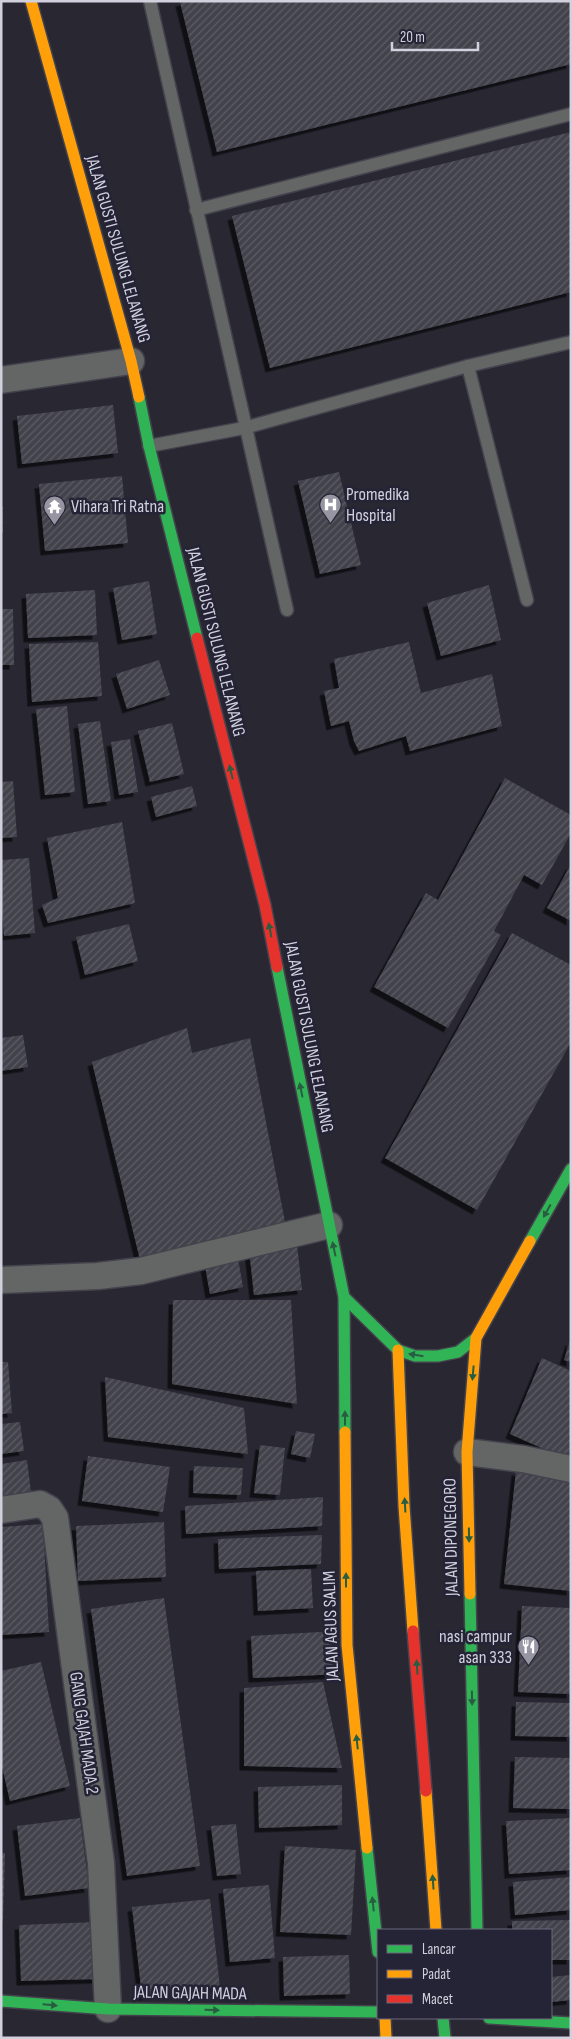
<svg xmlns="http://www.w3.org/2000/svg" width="572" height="2039" viewBox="0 0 572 2039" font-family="'Sofia Sans Condensed',sans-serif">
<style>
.building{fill:url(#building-hatch);filter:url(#shadow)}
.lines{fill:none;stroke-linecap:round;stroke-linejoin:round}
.lane-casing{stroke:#44434d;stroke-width:15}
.street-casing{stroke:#44434d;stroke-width:29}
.fast-casing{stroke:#44434d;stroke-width:14}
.slow-casing{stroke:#44434d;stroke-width:14}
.jam-casing{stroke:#44434d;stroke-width:14}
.lane{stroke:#646665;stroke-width:12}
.street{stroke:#646665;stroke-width:26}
.fast{stroke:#30b455;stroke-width:11}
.slow{stroke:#ff9f0a;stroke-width:11}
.jam{stroke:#e5322d;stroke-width:11}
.oneway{fill:#295d42}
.labels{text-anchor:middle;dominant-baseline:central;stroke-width:5;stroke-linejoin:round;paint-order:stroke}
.street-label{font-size:18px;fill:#d1d0dd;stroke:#252336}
.poi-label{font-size:18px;fill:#d1d0dd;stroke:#252336;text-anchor:start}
</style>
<defs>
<pattern id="building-hatch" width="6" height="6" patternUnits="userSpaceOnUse" patternTransform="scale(1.25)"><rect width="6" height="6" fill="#43424c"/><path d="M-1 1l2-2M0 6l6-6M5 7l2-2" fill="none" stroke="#5d5c65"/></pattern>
<filter id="shadow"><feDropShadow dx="-4.5" dy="4.5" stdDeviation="0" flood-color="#0009"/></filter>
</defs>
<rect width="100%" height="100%" fill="#282732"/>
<g class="building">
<polygon points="185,1 570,1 571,64 217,152 180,2"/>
<polygon points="571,132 571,292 270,368 232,216"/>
<polygon points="113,405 118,453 22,464 17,416"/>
<polygon points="339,472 361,565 320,574 298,481"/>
<polygon points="122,476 128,543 45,551 39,484"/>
<rect x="1" y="507" width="2" height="26"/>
<polygon points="149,581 157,634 122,640 113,588"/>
<polygon points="489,585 501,640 441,656 427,603"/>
<polygon points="95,590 97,635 28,638 26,594"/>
<polygon points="1,609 13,609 14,665 1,665"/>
<polygon points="98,642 102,696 32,702 29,644"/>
<polygon points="409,642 421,693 492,674 502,726 410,751 406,736 359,751 354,741 349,721 331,726 324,691 339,688 334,659"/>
<polygon points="159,660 170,695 127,709 116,674"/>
<polygon points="67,706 75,792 45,795 36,709"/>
<polygon points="100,721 111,801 88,804 78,724"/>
<polygon points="172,723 184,774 150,782 138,731"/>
<polygon points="130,739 138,792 119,795 111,742"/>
<polygon points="505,778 571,815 571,833 542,885 524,875 494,931 501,935 448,1028 374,987 426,893 438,900"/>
<polygon points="13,781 17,837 1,838 1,782"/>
<polygon points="192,786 197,806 156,817 151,797"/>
<polygon points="122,822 135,903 48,923 42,905 58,898 47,838"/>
<polygon points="29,858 35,933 4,936 1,895 1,860"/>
<polygon points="571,864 571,921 547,908"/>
<polygon points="129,924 138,961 85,975 76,937"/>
<polygon points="512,933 571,965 571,1042 477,1210 385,1158"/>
<polygon points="187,1028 192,1053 250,1038 285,1222 142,1268 92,1062"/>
<polygon points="23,1035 28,1067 1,1071 1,1038"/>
<polygon points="297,1244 302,1290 254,1295 249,1249"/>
<polygon points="237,1253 243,1287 210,1294 204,1260"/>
<polygon points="173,1300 291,1300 297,1404 172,1384"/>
<polygon points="570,1341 571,1341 571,1362 564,1360"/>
<polygon points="542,1358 571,1371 571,1461 510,1434"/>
<polygon points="1,1362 8,1362 12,1413 1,1414"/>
<polygon points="105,1377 244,1408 248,1454 108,1437"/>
<polygon points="20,1422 24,1451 1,1454 1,1424"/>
<polygon points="296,1431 315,1434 310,1458 291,1454"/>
<polygon points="260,1445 285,1448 280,1495 254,1493"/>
<polygon points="88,1456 170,1467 163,1512 82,1501"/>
<polygon points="27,1460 31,1492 1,1496 1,1464"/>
<polygon points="194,1466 243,1468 241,1495 193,1493"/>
<polygon points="516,1471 571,1477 571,1591 504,1584"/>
<polygon points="323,1497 322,1526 186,1534 185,1506"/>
<polygon points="164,1522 166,1577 78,1581 76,1526"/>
<polygon points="43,1524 49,1632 1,1635 1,1527"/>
<polygon points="322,1535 321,1564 219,1569 218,1539"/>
<polygon points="311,1569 313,1608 258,1611 256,1571"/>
<polygon points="164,1598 200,1866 127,1876 91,1609"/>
<polygon points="522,1606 571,1608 571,1694 518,1692"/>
<polygon points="338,1631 340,1674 253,1678 251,1636"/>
<polygon points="41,1662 70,1786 10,1801 1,1762 1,1671"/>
<polygon points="323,1682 342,1768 244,1766 244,1688"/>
<polygon points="516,1702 571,1703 571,1737 515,1736"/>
<polygon points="515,1757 571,1758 571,1809 513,1808"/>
<polygon points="342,1785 342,1825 259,1828 258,1787"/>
<polygon points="80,1818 89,1888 25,1896 17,1826"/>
<polygon points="571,1818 571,1870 509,1874 506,1821"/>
<polygon points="236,1824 241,1874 217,1876 211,1826"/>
<polygon points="285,1846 356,1850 351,1935 280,1932"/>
<polygon points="1,1853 5,1853 3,1921 1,1921"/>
<polygon points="571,1877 571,1910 515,1915 513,1882"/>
<polygon points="269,1885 275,1958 230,1962 223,1889"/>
<polygon points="210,1899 220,1987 142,1996 132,1907"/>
<polygon points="571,1920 571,1960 551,1960 551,1930 512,1930 512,1921"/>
<polygon points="96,1922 97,1979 21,1981 19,1925"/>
<polygon points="349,1955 350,1994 284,1996 283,1957"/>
<polygon points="571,1975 571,2000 551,2002 551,1977"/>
</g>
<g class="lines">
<defs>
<g id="lane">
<polyline points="150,1 287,610"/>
<polyline points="196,210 571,114"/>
<polyline points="468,366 527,600"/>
<polyline points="149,446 244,428 468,366 571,342"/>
</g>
<g id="street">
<polyline points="1,380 131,361"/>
<polyline points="1,1280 98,1276 141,1271 329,1225"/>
<polyline points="467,1452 523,1459 571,1469"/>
<polyline points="1,1510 40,1504 49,1509 55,1518 101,1863 108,2009"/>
</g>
<g id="fast">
<polyline points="139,397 149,446 197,638"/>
<polyline points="277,967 344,1297 345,1432"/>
<polyline points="530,1241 571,1169"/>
<polyline points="344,1297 398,1350 415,1356 438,1356 458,1352 476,1338"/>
<polyline points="470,1594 477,1930"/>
<polyline points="367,1848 378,1952"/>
<polyline points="1,2001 108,2009 378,2012"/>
<polyline points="443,2018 445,2038"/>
<polyline points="489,2018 571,2023"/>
</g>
<g id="slow">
<polyline points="31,1 131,361 139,397"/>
<polyline points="398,1350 404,1506 413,1631"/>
<polyline points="345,1432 347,1645 367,1848"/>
<polyline points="470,1594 467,1452 476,1338 530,1241"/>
<polyline points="426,1791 436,1930"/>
<polyline points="385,2018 386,2038"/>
</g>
<g id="jam">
<polyline points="197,638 265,905 277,967"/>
<polyline points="413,1631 426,1791"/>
</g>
</defs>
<use href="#lane" class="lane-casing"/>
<use href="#street" class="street-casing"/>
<use href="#fast" class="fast-casing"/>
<use href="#slow" class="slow-casing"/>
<use href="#jam" class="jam-casing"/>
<use href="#lane" class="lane"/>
<use href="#street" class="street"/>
<use href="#fast" class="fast"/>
<use href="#slow" class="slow"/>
<use href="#jam" class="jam"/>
</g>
<defs><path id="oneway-solid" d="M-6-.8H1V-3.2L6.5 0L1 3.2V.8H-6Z" transform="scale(1.25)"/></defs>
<g class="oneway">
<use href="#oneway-solid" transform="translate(231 772) rotate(-104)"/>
<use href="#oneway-solid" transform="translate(270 930) rotate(-101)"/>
<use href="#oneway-solid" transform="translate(301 1090) rotate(-102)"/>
<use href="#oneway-solid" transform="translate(547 1211) rotate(119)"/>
<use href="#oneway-solid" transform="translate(334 1249) rotate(-102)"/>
<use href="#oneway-solid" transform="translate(416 1355) rotate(-171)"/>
<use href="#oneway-solid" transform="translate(473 1373) rotate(95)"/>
<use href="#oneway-solid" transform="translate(345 1418) rotate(-90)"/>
<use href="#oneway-solid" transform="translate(405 1505) rotate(-93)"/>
<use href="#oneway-solid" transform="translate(469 1535) rotate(89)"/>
<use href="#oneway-solid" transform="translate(346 1580) rotate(-90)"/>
<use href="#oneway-solid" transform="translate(417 1667) rotate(-94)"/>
<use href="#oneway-solid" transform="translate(472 1698) rotate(89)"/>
<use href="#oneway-solid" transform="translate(357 1742) rotate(-96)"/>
<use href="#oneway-solid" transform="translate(433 1882) rotate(-94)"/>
<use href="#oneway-solid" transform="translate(373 1904) rotate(-96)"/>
<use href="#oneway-solid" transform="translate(50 2005) rotate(5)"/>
<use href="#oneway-solid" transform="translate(212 2010) rotate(1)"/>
</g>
<defs>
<symbol id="hospital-pin" viewBox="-11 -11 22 30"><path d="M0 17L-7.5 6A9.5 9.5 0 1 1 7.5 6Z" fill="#9695a1" stroke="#252336"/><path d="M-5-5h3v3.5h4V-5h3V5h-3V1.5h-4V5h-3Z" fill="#fff"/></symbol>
<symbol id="temple-pin" viewBox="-11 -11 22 30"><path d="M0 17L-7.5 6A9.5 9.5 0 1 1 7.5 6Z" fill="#9695a1" stroke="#252336"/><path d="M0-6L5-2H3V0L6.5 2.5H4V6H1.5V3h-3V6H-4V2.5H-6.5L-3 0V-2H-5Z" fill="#fff"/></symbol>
<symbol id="restaurant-pin" viewBox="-11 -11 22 30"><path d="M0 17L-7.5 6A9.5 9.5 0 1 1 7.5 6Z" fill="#9695a1" stroke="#252336"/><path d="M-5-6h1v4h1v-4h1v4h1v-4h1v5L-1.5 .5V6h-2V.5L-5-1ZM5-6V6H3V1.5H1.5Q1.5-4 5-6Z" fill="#fff"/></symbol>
</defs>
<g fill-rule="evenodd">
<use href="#hospital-pin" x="318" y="492" width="25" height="34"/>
<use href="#temple-pin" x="42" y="494" width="25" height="34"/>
<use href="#restaurant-pin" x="516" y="1634" width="25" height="34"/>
</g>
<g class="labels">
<g class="street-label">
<text transform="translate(118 249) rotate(74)">JALAN GUSTI SULUNG LELANANG</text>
<text transform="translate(216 642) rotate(76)">JALAN GUSTI SULUNG LELANANG</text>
<text transform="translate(309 1037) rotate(79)">JALAN GUSTI SULUNG LELANANG</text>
<text transform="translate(451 1537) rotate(-91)">JALAN DIPONEGORO</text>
<text transform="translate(331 1626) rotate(-92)">JALAN AGUS SALIM</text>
<text transform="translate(84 1733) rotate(82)">GANG GAJAH MADA 2</text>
<text transform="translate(190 1993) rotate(1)">JALAN GAJAH MADA</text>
</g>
<g class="poi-label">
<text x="346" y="494">Promedika<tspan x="346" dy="21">Hospital</tspan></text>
<text x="71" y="506">Vihara Tri Ratna</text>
<text x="512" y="1636" text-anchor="end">nasi campur<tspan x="512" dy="21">asan 333</tspan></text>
</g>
</g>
<rect width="572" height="2039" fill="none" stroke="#d1d0dd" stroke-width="5"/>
<rect x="377" y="1929" width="175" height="90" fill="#252336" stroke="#6a6879"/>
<rect x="387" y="1945" width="25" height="8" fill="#30b455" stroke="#6a6879"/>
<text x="422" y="1954" font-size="15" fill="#d1d0dd">Lancar</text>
<rect x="387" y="1970" width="25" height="8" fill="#ff9f0a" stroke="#6a6879"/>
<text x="422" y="1979" font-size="15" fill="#d1d0dd">Padat</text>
<rect x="387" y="1995" width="25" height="8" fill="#e5322d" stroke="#6a6879"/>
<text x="422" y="2004" font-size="15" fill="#d1d0dd">Macet</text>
<path d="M392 42v8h86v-8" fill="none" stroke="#d1d0dd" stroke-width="2.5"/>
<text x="400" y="42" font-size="15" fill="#d1d0dd" stroke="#252336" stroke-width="4" paint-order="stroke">20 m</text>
</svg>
